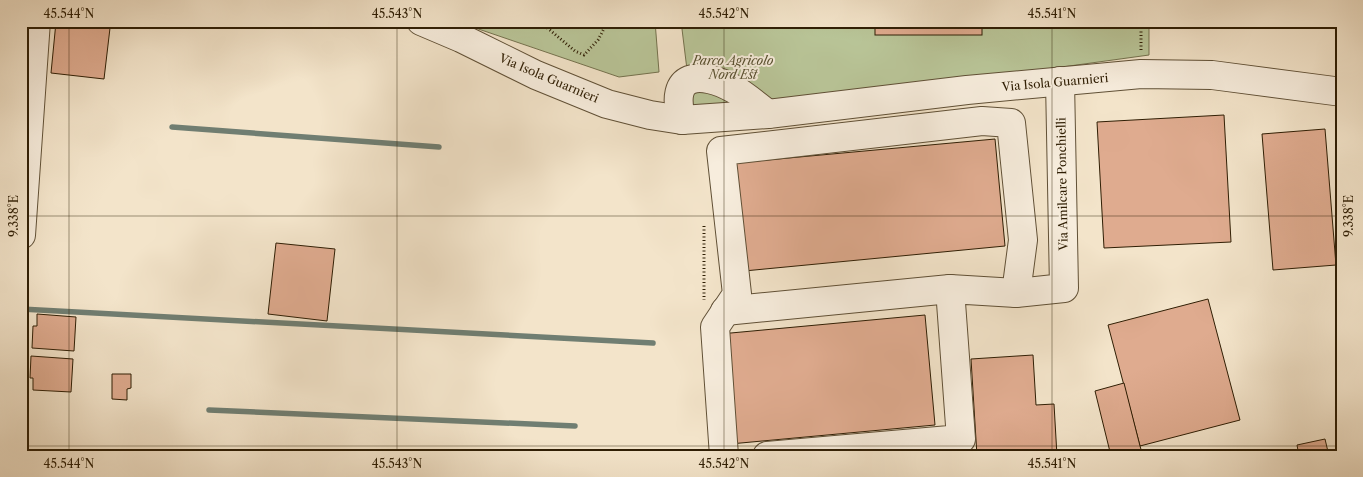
<svg xmlns="http://www.w3.org/2000/svg" width="1363" height="477" viewBox="0 0 1363 477" font-family="'Libre Caslon Text',serif">
<style>
.green{fill:#b9c598;stroke:#74724e}
.lines{fill:none;stroke-linecap:round;stroke-linejoin:round}
.stream{stroke:#707e72;stroke-width:5.5}
.building{fill:#dfab8f;stroke:#2f1e04}
.minor-casing{stroke:#605036;stroke-width:30}
.path{stroke:#2f1e04;stroke-width:3;stroke-dasharray:1 2.5;stroke-linecap:butt}
.minor{stroke:#f7eddd;stroke-width:28}
.ticks{fill:none;stroke:#2f1e04;stroke-width:1;stroke-opacity:0.45}
.labels{text-anchor:middle;dominant-baseline:central;stroke-width:4;stroke-linejoin:round;paint-order:stroke}
.park-label{font-size:12px;font-style:italic;fill:#585030;stroke:#f7eddd}
.street-label{font-size:12px;fill:#2f1e04;stroke:#f7eddd}
.neatline{fill:none;stroke:#2f1e04;stroke-width:2}
.ticks-label{font-size:12px;text-anchor:middle;fill:#2f1e04}
</style>
<rect width="100%" height="100%" fill="#f3e4ca"/>
<filter id="stains"><feTurbulence type="fractalNoise" baseFrequency=".004" numOctaves="4"/><feColorMatrix values="0 0 0 0 .2 0 0 0 0 .09 0 0 0 0 .02 0 0 0 .5 -.17"/></filter>
<radialGradient id="worn" r=".72"><stop offset=".6" stop-color="#630" stop-opacity="0"/><stop offset="1" stop-color="#630" stop-opacity=".3"/></radialGradient>
<g class="green">
<polygon points="455,21 655,21 659,72 619,77"/>
<polygon points="681,21 1149,21 1149,55 693,118"/>
</g>
<g class="lines">
<g class="stream">
<polyline points="172,127 439,147"/>
<polyline points="21,309 653,343"/>
<polyline points="209,410 575,426"/>
</g>
</g>
<g class="building">
<rect x="875" y="21" width="107" height="14"/>
<polygon points="56,22 110,28 104,79 51,73"/>
<polygon points="1224,115 1231,242 1104,248 1097,122"/>
<polygon points="1325,129 1336,265 1273,270 1262,134"/>
<polygon points="995,139 1005,246 744,271 734,163"/>
<polygon points="1336,160 1342,160 1342,262"/>
<polygon points="276,243 335,249 327,321 268,314"/>
<polygon points="1208,299 1240,420 1140,446 1108,325"/>
<polygon points="37,314 76,317 74,351 32,348 33,326 37,326"/>
<polygon points="925,315 935,425 730,444 720,334"/>
<polygon points="1033,355 1036,405 1054,404 1057,456 977,456 971,359"/>
<polygon points="31,356 73,359 71,392 33,390 33,378 30,378"/>
<polygon points="112,374 131,374 131,388 127,389 127,400 112,399"/>
<polygon points="1124,383 1140,446 1143,456 1111,456 1095,391"/>
<polygon points="1325,439 1329,456 1299,456 1297,445"/>
<polygon points="1262,451 1263,456 1244,456"/>
</g>
<g class="lines">
<defs>
<g id="minor">
<polyline points="421,21 461,38 536,75 607,104 650,115 682,120 768,114 967,90 1141,74 1212,75 1342,92"/>
<path d="M 682,120 C 668,73 700,70 734,89 C 746,96 757,106 768,114"/>
<polyline points="21,235 36,21"/>
<polyline points="725,311 950,289"/>
<polyline points="724,456 715,327 737,294 721,151 982,121 1011,123 1023,240 1016,293"/>
<polyline points="767,456 961,439 950,289 1016,293 1064,288 1060,81"/>
</g>
</defs>
<use href="#minor" class="minor-casing"/>
<g class="path">
<polyline points="539,21 575,51 584,55 598,40 608,21"/>
<polyline points="1141,21 1141,51"/>
<polyline points="704,226 704,300"/>
</g>
<use href="#minor" class="minor"/>
</g>
<path class="ticks" d="M 69,21 L 69,456M 397,21 L 397,456M 724,21 L 724,456M 1052,21 L 1052,456M 21,216 L 1342,216M 21,446 L 1342,446"/>
<g class="labels">
<g class="park-label">
<text x="733" y="60">Parco Agricolo<tspan x="733" dy="14">Nord Est</tspan></text>
</g>
<g class="street-label">
<text transform="translate(549 78) rotate(23)">Via Isola Guarnieri</text>
<text transform="translate(1055 82) rotate(-5)">Via Isola Guarnieri</text>
<text transform="translate(1062 184) rotate(-91)">Via Amilcare Ponchielli</text>
</g>
</g>
<rect width="1363" height="477" fill="none" stroke="#f3e4ca" stroke-width="55"/>
<rect x="28" y="28" width="1308" height="422" class="neatline"/>
<g class="ticks-label">
<text x="69" y="18">45.544°N</text>
<text x="397" y="18">45.543°N</text>
<text x="724" y="18">45.542°N</text>
<text x="1052" y="18">45.541°N</text>
<text transform="translate(1349 216) rotate(-90)" y="4">9.338°E</text>
<text transform="translate(14 216) rotate(-90)" y="4">9.338°E</text>
<text x="69" y="468">45.544°N</text>
<text x="397" y="468">45.543°N</text>
<text x="724" y="468">45.542°N</text>
<text x="1052" y="468">45.541°N</text>
</g>
<rect width="100%" height="100%" filter="url(#stains)"/>
<rect width="100%" height="100%" fill="url(#worn)"/>
</svg>
